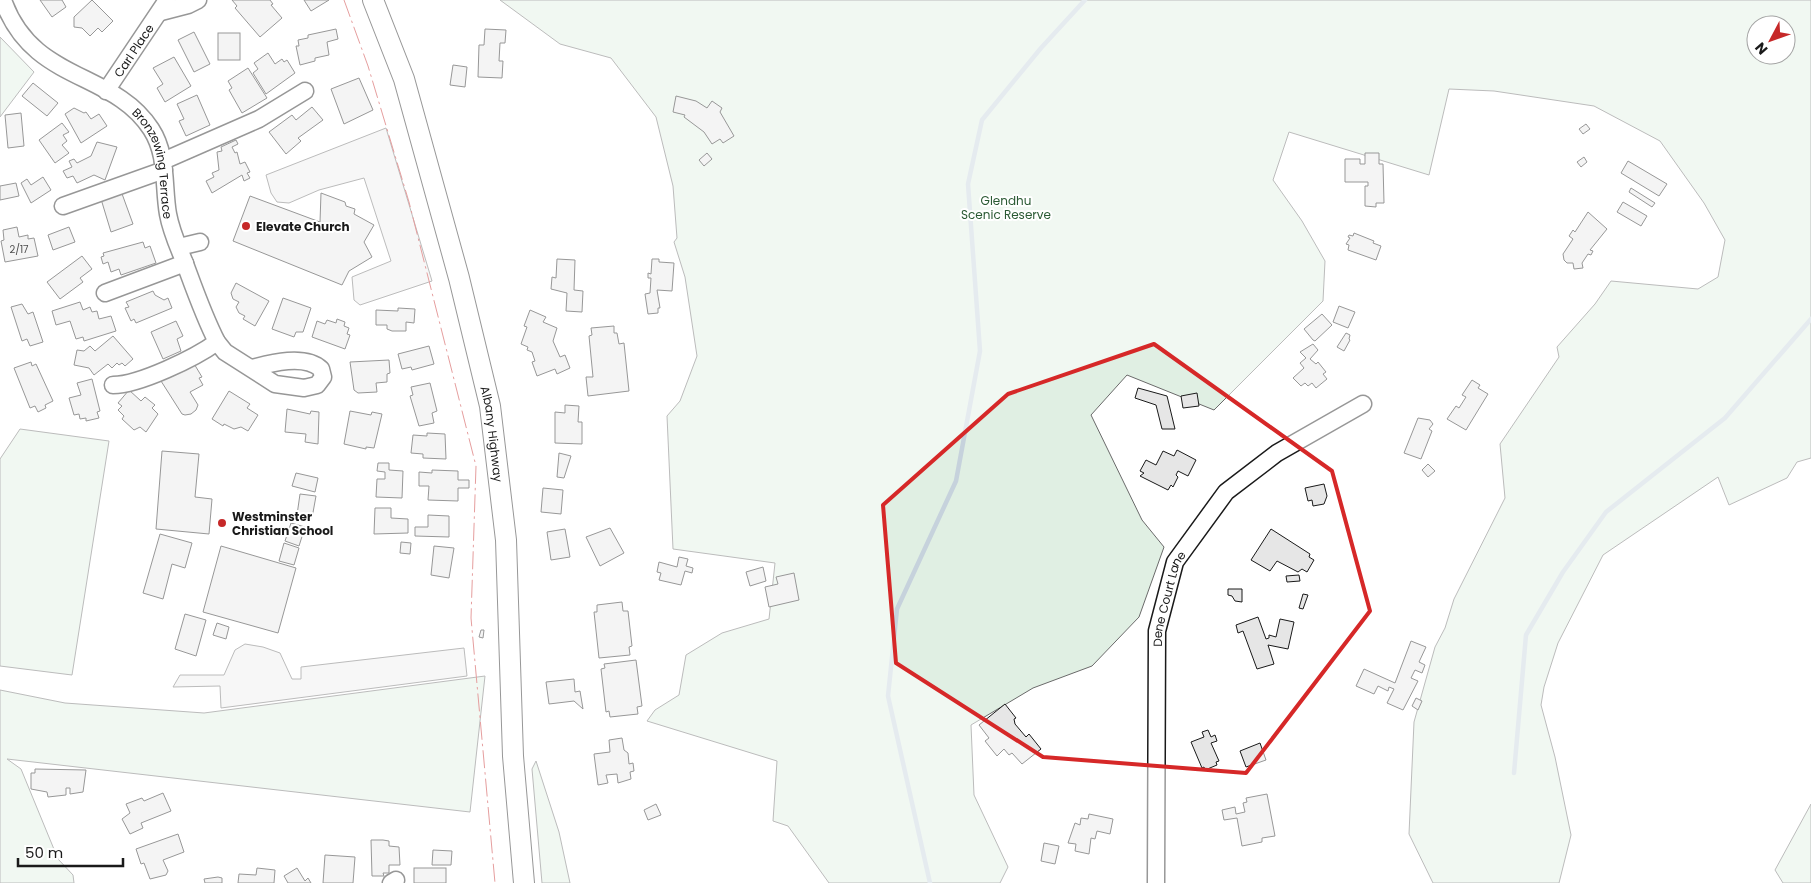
<svg xmlns="http://www.w3.org/2000/svg" width="1811" height="883" viewBox="0 0 1811 883" font-family="Poppins,sans-serif">
<style>
.green{fill:#e0efe3;stroke:#6a6a6a;fill-rule:evenodd}
.parking{fill:#ededed;stroke:#6a6a6a}
.lines{fill:none;stroke-linecap:round;stroke-linejoin:round}
.stream{stroke:#c6d2dc;stroke-width:4.5}
.building{fill:#e6e6e6;stroke:#1a1a1a}
.minor-casing{stroke:#1a1a1a;stroke-width:19}
.major-casing{stroke:#1a1a1a;stroke-width:22}
.minor{stroke:#fff;stroke-width:16}
.major{stroke:#fff;stroke-width:20}
.power{stroke:#c62828;stroke-width:1;stroke-dasharray:18 4 2.5 4;stroke-linecap:butt}
.marked{fill:none;stroke:#d62828;stroke-width:4;stroke-linejoin:round}
.poi-dot{fill:#c62828;stroke:#fff;stroke-width:2}
.labels{text-anchor:middle;dominant-baseline:central;stroke-width:4;stroke-linejoin:round;paint-order:stroke}
.number-label{font-size:10px;fill:#4d4d4d}
.street-label{font-size:12px;fill:#1a1a1a;stroke:#fff}
.park-label{font-size:12px;fill:#2b5a34;stroke:#fff}
.poi-label{font-size:12px;font-weight:bold;fill:#1a1a1a;stroke:#fff;text-anchor:start}
</style>
<rect width="100%" height="100%" fill="#fff"/>
<g class="green">
<path d="M 500,0 L 1811,0 L 1811,458 L 1797,462 L 1787,478 L 1729,505 L 1718,477 L 1603,555 L 1558,643 L 1544,687 L 1541,705 L 1555,757 L 1571,835 L 1559,883 L 1433,883 L 1409,834 L 1414,722 L 1435,647 L 1445,628 L 1454,599 L 1505,498 L 1500,444 L 1559,357 L 1557,347 L 1595,304 L 1611,281 L 1698,289 L 1718,277 L 1725,240 L 1704,203 L 1660,141 L 1594,106 L 1494,91 L 1449,89 L 1429,175 L 1289,132 L 1273,180 L 1302,221 L 1325,261 L 1323,301 L 1214,410 L 1127,375 L 1091,415 L 1142,520 L 1164,547 L 1139,617 L 1092,666 L 1033,688 L 971,725 L 974,795 L 1008,867 L 1000,883 L 829,883 L 788,826 L 773,821 L 777,761 L 647,721 L 655,710 L 679,695 L 686,655 L 722,633 L 769,619 L 775,563 L 673,549 L 667,416 L 680,401 L 697,356 L 685,277 L 674,242 L 677,238 L 673,186 L 656,117 L 611,58 L 560,44 ZM 1756,25 L 1786,25 L 1786,55 L 1756,55 Z"/>
<polygon points="0,37 34,72 0,117"/>
<polygon points="20,429 109,441 72,675 0,666 0,459"/>
<polygon points="485,676 470,812 7,759 21,769 58,859 73,875 74,883 0,883 0,690 65,703 204,713"/>
<polygon points="536,761 559,832 570,883 542,883 532,769"/>
<polygon points="1811,804 1811,883 1783,883 1775,870"/>
</g>
<g class="parking">
<polygon points="386,128 432,281 360,305 354,300 352,277 391,261 364,178 319,190 289,203 277,202 271,193 266,175"/>
<polygon points="245,644 263,647 280,653 292,679 301,679 301,667 464,648 467,676 221,708 220,686 173,687 180,675 224,675 235,650"/>
</g>
<g class="lines">
<g class="stream">
<polyline points="1514,773 1526,635 1563,572 1606,512 1725,418 1811,319"/>
<polyline points="930,883 888,696 897,609 956,481 980,351 968,184 982,120 1041,48 1085,0"/>
</g>
</g>
<g class="building">
<polygon points="40,0 62,0 66,7 52,17"/>
<polygon points="92,0 113,21 102,32 98,28 90,36 82,28 74,27 74,17"/>
<polygon points="232,0 270,0 273,4 271,5 282,18 260,37 235,8 237,6"/>
<polygon points="304,0 329,0 311,11"/>
<polygon points="336,29 338,39 327,42 329,55 315,58 315,61 300,65 296,46 299,46 298,40 308,38 308,35"/>
<polygon points="485,29 506,30 505,43 500,43 499,61 503,61 502,78 478,77 479,45 484,45"/>
<polygon points="194,32 210,64 194,72 178,40"/>
<rect x="218" y="33" width="22" height="27"/>
<polygon points="268,53 275,64 282,59 284,62 287,60 295,73 266,94 253,73 258,69 254,63"/>
<polygon points="174,57 191,86 165,102 157,88 163,84 153,68"/>
<polygon points="453,65 467,67 465,87 450,85"/>
<polygon points="248,68 267,98 242,113 229,90 232,88 228,81"/>
<polygon points="359,78 373,110 344,124 331,89"/>
<polygon points="33,83 58,103 47,116 22,96"/>
<polygon points="197,95 210,125 186,136 179,121 184,119 177,104"/>
<polygon points="676,96 696,101 707,108 712,101 722,108 720,112 734,136 723,143 720,139 712,144 704,132 684,117 685,115 673,112"/>
<polygon points="312,107 323,120 298,138 301,141 286,154 269,132 292,115 296,120"/>
<polygon points="74,108 84,113 86,112 91,119 99,114 107,126 81,143 65,114"/>
<polygon points="21,113 24,146 8,148 5,115"/>
<polygon points="62,123 69,132 63,135 67,141 62,145 69,153 55,163 39,140"/>
<polygon points="1586,124 1590,129 1583,134 1579,129"/>
<polygon points="236,140 238,144 232,147 235,153 237,152 240,164 245,162 250,172 247,173 250,178 244,181 242,175 212,193 206,181 214,177 212,173 219,170 217,152 222,151 221,147"/>
<polygon points="97,142 117,147 105,180 94,175 77,183 73,176 67,178 63,171 72,167 69,161 74,159 77,163 91,156"/>
<polygon points="707,153 712,159 704,166 699,160"/>
<polygon points="1365,153 1379,153 1379,164 1383,164 1384,203 1376,203 1376,207 1365,206 1365,186 1368,186 1368,182 1345,182 1345,159 1360,159 1360,164 1365,164"/>
<polygon points="1584,157 1587,162 1581,167 1577,162"/>
<polygon points="1628,161 1667,184 1659,196 1621,173"/>
<polygon points="43,177 51,190 31,203 21,183 27,179 31,185"/>
<polygon points="16,183 19,196 0,200 0,186"/>
<polygon points="1631,188 1655,203 1652,207 1629,192"/>
<polygon points="121,191 133,224 111,232 101,199"/>
<polygon points="321,193 345,202 346,206 355,209 354,214 374,225 364,242 372,257 349,271 342,285 233,241 250,196 320,222"/>
<polygon points="1623,202 1647,216 1641,226 1617,212"/>
<polygon points="1588,212 1607,229 1590,250 1593,251 1591,255 1588,254 1582,263 1583,268 1574,269 1573,263 1567,263 1564,260 1563,254 1573,239 1569,236 1573,230 1575,232"/>
<polygon points="17,227 19,237 28,235 28,239 34,238 38,256 5,262 1,241 4,240 3,230"/>
<polygon points="69,227 75,242 53,250 48,235"/>
<polygon points="1354,233 1374,241 1373,243 1381,246 1376,260 1348,250 1349,245 1346,244 1350,238 1348,237 1349,235 1353,236"/>
<polygon points="143,242 145,248 150,246 156,263 121,275 119,269 111,272 108,262 103,264 101,257 104,256 103,253"/>
<polygon points="82,256 92,269 80,278 83,282 60,299 47,282"/>
<polygon points="557,259 575,260 574,290 583,291 582,312 566,311 567,293 551,289 552,277 556,278"/>
<polygon points="652,259 659,259 659,262 674,263 672,291 657,290 660,308 658,308 658,313 648,314 645,294 650,293 651,278 648,278 648,273 651,274"/>
<polygon points="236,283 269,301 255,326 243,319 245,316 239,313 236,307 239,302 233,299 231,293"/>
<polygon points="153,291 155,295 164,300 168,298 172,308 136,323 134,319 131,321 125,308 129,307 126,302"/>
<polygon points="283,298 311,308 303,332 296,332 294,337 272,329"/>
<polygon points="80,302 83,310 90,307 92,312 97,311 99,319 111,316 116,331 84,341 83,337 76,339 70,321 56,325 52,311"/>
<polygon points="22,304 28,314 33,312 43,342 30,346 27,339 22,341 11,307"/>
<polygon points="1339,306 1355,312 1348,328 1333,322"/>
<polygon points="398,308 415,309 414,323 406,322 406,331 392,331 387,329 387,325 376,325 376,310 398,311"/>
<polygon points="530,310 546,317 543,322 557,328 553,341 560,357 565,355 570,368 557,374 555,369 537,376 532,362 535,361 532,352 527,350 528,347 521,344 527,327 524,326"/>
<polygon points="1322,314 1332,325 1315,341 1313,340 1304,329"/>
<polygon points="337,319 345,322 344,326 349,328 347,334 350,335 345,349 312,337 317,321 325,324 327,320 336,323"/>
<polygon points="176,321 183,336 177,339 181,351 163,359 151,332"/>
<polygon points="614,326 614,333 617,333 619,344 624,343 629,391 588,396 586,377 593,377 589,336 592,335 591,328"/>
<polygon points="1346,333 1350,335 1349,339 1350,340 1344,351 1337,347"/>
<polygon points="113,336 133,359 125,366 122,363 119,365 117,363 112,368 108,364 94,375 89,368 74,365 77,350 84,351 90,346 95,351"/>
<polygon points="1313,344 1318,350 1310,359 1316,364 1318,362 1326,372 1323,374 1327,379 1316,388 1312,383 1308,386 1305,383 1301,386 1293,378 1304,368 1300,363 1306,358 1300,352"/>
<polygon points="429,346 434,364 412,370 411,367 402,369 398,354"/>
<polygon points="389,360 390,373 387,374 387,382 376,383 377,392 358,393 354,390 350,362"/>
<polygon points="31,362 32,366 36,364 53,401 45,405 46,408 38,412 35,406 30,408 14,368"/>
<polygon points="193,362 202,377 199,378 203,385 190,392 198,405 196,410 191,414 185,415 182,414 161,381"/>
<polygon points="92,379 100,411 97,412 99,418 86,421 86,418 80,419 79,414 74,415 69,398 81,395 77,383"/>
<polygon points="1472,380 1480,385 1478,388 1488,394 1466,430 1447,419 1456,406 1459,408 1466,397 1462,395"/>
<polygon points="430,383 437,411 432,413 434,423 419,426 410,396 413,395 411,387"/>
<polygon points="1138,388 1167,396 1175,429 1162,429 1156,405 1135,398"/>
<polygon points="129,390 141,401 145,397 155,405 152,408 158,414 146,432 140,427 134,430 122,419 124,416 118,410 122,406 118,403"/>
<polygon points="229,391 250,404 247,408 258,415 248,431 241,427 234,429 224,424 223,426 212,419"/>
<polygon points="1197,393 1199,406 1183,408 1181,396"/>
<polygon points="565,405 579,406 578,422 582,422 582,444 555,443 555,412 565,413"/>
<polygon points="287,409 310,414 311,411 319,412 318,444 305,442 306,434 285,432"/>
<polygon points="350,411 371,415 372,412 382,414 374,448 366,447 366,449 344,444"/>
<polygon points="1418,418 1430,420 1433,424 1429,429 1432,431 1421,459 1404,453"/>
<polygon points="427,433 445,434 446,459 423,458 423,454 411,453 413,435 427,436"/>
<polygon points="1177,450 1196,460 1188,476 1178,471 1176,475 1178,477 1173,487 1171,485 1168,490 1140,476 1144,473 1140,471 1146,460 1156,465 1163,451 1174,456"/>
<polygon points="162,451 199,454 195,497 212,499 209,534 156,529"/>
<polygon points="559,453 571,456 564,478 557,477"/>
<polygon points="378,463 389,463 389,470 403,471 402,498 376,497 377,479 385,479 385,472 377,471"/>
<polygon points="1428,464 1435,471 1428,477 1422,470"/>
<polygon points="432,470 458,471 458,480 469,480 469,488 458,488 458,501 428,500 429,486 419,486 419,472 432,473"/>
<polygon points="296,473 318,478 315,492 292,486"/>
<polygon points="1324,484 1327,496 1324,504 1313,506 1312,500 1308,501 1305,488"/>
<polygon points="543,488 563,490 561,514 541,512"/>
<polygon points="300,494 316,496 312,518 297,515"/>
<polygon points="375,508 391,508 391,518 408,519 408,533 374,534"/>
<polygon points="428,515 449,516 449,537 415,536 415,527 428,527"/>
<polygon points="291,523 305,527 299,546 285,541"/>
<polygon points="610,528 624,553 600,566 586,537"/>
<polygon points="565,529 570,557 551,560 547,532"/>
<polygon points="1271,529 1310,554 1309,557 1314,560 1307,572 1302,569 1298,572 1277,561 1270,571 1251,560"/>
<polygon points="160,534 192,543 185,568 172,564 163,599 143,593"/>
<polygon points="401,542 411,543 410,554 400,553"/>
<polygon points="284,543 299,548 294,565 279,561"/>
<polygon points="221,546 296,568 278,633 203,612"/>
<polygon points="434,546 454,548 449,578 431,575"/>
<polygon points="679,557 688,559 686,566 693,568 692,573 685,571 681,585 659,580 661,573 657,572 659,562 677,567"/>
<polygon points="763,567 766,581 750,586 746,572"/>
<polygon points="794,573 799,600 769,607 765,587 778,584 776,577"/>
<polygon points="1299,575 1300,581 1287,582 1286,576"/>
<polygon points="1228,589 1242,589 1242,602 1235,601 1232,596 1228,595"/>
<polygon points="1303,594 1308,595 1303,609 1299,608"/>
<polygon points="622,602 623,611 628,611 632,646 629,647 630,655 599,658 594,612 597,612 597,605"/>
<polygon points="185,614 206,620 196,656 175,649"/>
<polygon points="1258,617 1266,639 1269,638 1269,635 1276,637 1280,619 1294,622 1288,649 1268,645 1274,664 1257,669 1243,631 1238,633 1236,625"/>
<polygon points="217,623 229,627 226,639 213,635"/>
<polygon points="481,630 484,630 483,638 479,637"/>
<polygon points="1411,641 1426,647 1419,662 1425,665 1422,673 1415,670 1411,678 1418,681 1403,710 1387,703 1394,689 1389,687 1388,691 1378,686 1374,694 1356,686 1364,669 1395,683"/>
<polygon points="636,660 642,706 637,707 638,714 610,717 609,711 606,712 601,669 605,668 604,664"/>
<polygon points="574,679 575,692 580,691 583,709 574,701 549,704 546,682"/>
<polygon points="1416,698 1422,701 1418,710 1412,706"/>
<polygon points="1005,704 1016,718 1014,719 1015,724 1026,737 1029,734 1041,749 1022,764 1012,753 1009,755 1004,749 997,756 985,741 989,738 979,725"/>
<polygon points="1208,730 1211,737 1215,735 1217,741 1211,743 1219,761 1216,762 1217,765 1205,770 1204,767 1202,768 1191,742 1204,737 1202,732"/>
<polygon points="622,738 624,750 628,753 629,764 633,763 634,771 630,772 631,779 618,783 617,774 606,775 608,783 598,785 594,754 610,752 609,740"/>
<polygon points="1260,743 1266,760 1246,767 1240,751"/>
<polygon points="35,769 86,770 83,792 70,794 70,788 66,788 66,795 48,797 47,792 31,789 31,773 35,773"/>
<polygon points="163,793 171,811 141,823 143,828 130,834 122,819 130,813 126,804 142,798 144,801"/>
<polygon points="1267,794 1275,836 1262,838 1262,842 1242,846 1237,818 1224,820 1222,810 1235,807 1236,814 1245,812 1243,803 1247,802 1246,798"/>
<polygon points="656,804 661,815 648,820 644,810"/>
<polygon points="1089,814 1113,819 1110,834 1097,831 1095,839 1091,838 1089,854 1075,851 1076,844 1068,843 1075,823 1080,825 1081,818 1088,819"/>
<polygon points="178,834 184,852 163,860 168,871 166,875 150,879 144,863 141,864 136,849"/>
<polygon points="371,840 383,840 389,841 389,846 399,847 400,865 389,865 389,873 383,873 384,876 372,876"/>
<polygon points="1044,843 1059,846 1055,864 1041,861"/>
<polygon points="433,850 452,851 451,865 432,865"/>
<polygon points="325,855 355,857 353,883 323,883"/>
<polygon points="257,868 275,870 274,883 238,883 239,874 256,875"/>
<polygon points="297,868 305,881 308,878 311,883 288,883 284,876"/>
<rect x="414" y="868" width="32" height="15"/>
<polygon points="218,877 222,878 222,883 205,883 204,879"/>
</g>
<g class="lines">
<defs>
<g id="minor">
<path id="s1" d="M 3,0 C 32,83 113,70 151,129 C 168,155 163,186 168,214 C 171,231 178,246 184,261 C 194,288 204,317 217,342 L 225,352 L 275,384 L 304,388 L 317,385 L 323,377 L 321,369 C 305,354 271,363 252,368"/>
<polyline points="161,12 188,5 198,0"/>
<path id="s2" d="M 106,91 L 167,0"/>
<polyline points="163,161 259,119 305,91"/>
<polyline points="63,206 164,170"/>
<polyline points="179,247 200,242"/>
<polyline points="105,293 185,263"/>
<path d="M 113,385 C 139,385 195,358 217,342"/>
<polyline points="391,883 396,880"/>
<path id="s3" d="M 1156,883 L 1157,631 L 1175,562 L 1226,492 L 1277,453 L 1363,404"/>
</g>
<g id="major">
<path id="s4" d="M 373,0 L 404,79 L 459,278 L 490,406 L 506,540 L 513,756 L 524,883"/>
</g>
</defs>
<use href="#minor" class="minor-casing"/>
<use href="#major" class="major-casing"/>
<use href="#minor" class="minor"/>
<use href="#major" class="major"/>
<polyline class="power" points="344,0 368,66 409,202 476,466 471,618 495,883"/>
</g>
<path d="M0 0H1811V883H0ZM 1154,344 L 1332,471 L 1370,611 L 1246,773 L 1043,757 L 896,663 L 883,505 L 1008,394 Z" fill="#fff" fill-opacity=".55" fill-rule="evenodd"/>
<path class="marked" d="M 1154,344 L 1332,471 L 1370,611 L 1246,773 L 1043,757 L 896,663 L 883,505 L 1008,394 Z"/>
<g class="poi-dot">
<circle cx="246" cy="226" r="5"/>
<circle cx="222" cy="523" r="5"/>
</g>
<g class="labels">
<g class="number-label">
<text x="19" y="249">2/17</text>
</g>
<g class="street-label">
<text stroke="none"><textPath href="#s2" startOffset="49">Carl Place</textPath></text>
<text stroke="none"><textPath href="#s1" startOffset="235">Bronzewing Terrace</textPath></text>
<text stroke="none"><textPath href="#s4" startOffset="451">Albany Highway</textPath></text>
<text stroke="none"><textPath href="#s3" startOffset="286">Dene Court Lane</textPath></text>
</g>
<g class="park-label">
<text x="1006" y="200">Glendhu<tspan x="1006" dy="14">Scenic Reserve</tspan></text>
</g>
<g class="poi-label">
<text x="256" y="226">Elevate Church</text>
<text x="232" y="516">Westminster<tspan x="232" dy="14">Christian School</tspan></text>
</g>
</g>
<g transform="translate(1771 40) rotate(229)"><circle r="24" fill="#ffffff" stroke="#a3a3a3"/>
<path d="M0-4L9 19L0 12L-9 19Z" fill="#c62828"/>
<text y="-8" font-size="14" font-weight="bold" text-anchor="middle" fill="#1a1a1a">N</text>
</g>
<path d="M18 858v8h105v-8" fill="none" stroke="#1a1a1a" stroke-width="2.5"/>
<text x="25" y="858" font-size="15" fill="#1a1a1a" stroke="#ffffff" stroke-width="4" paint-order="stroke">50 m</text>
</svg>
